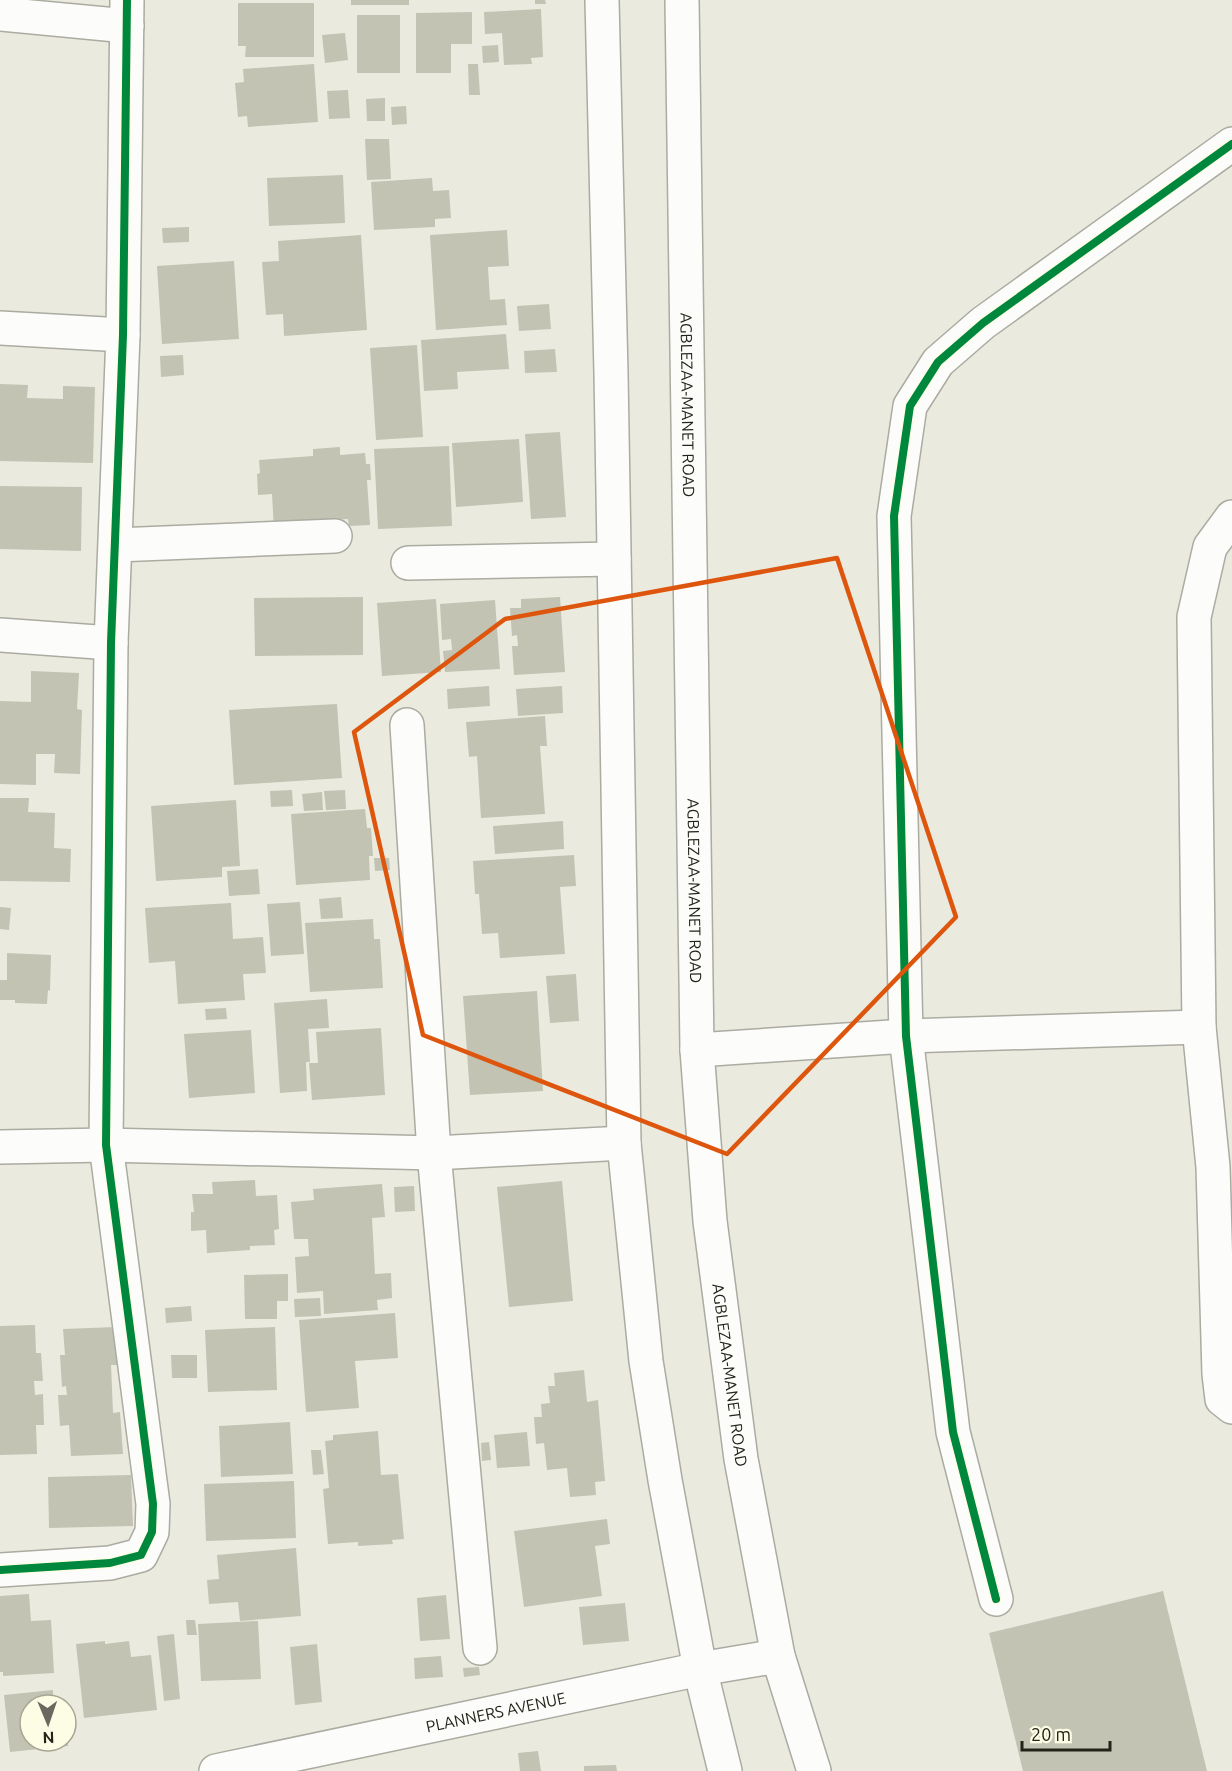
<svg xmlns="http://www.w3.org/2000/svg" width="1232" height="1771" viewBox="0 0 1232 1771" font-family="Ubuntu,sans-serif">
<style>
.building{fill:#c3c3b4}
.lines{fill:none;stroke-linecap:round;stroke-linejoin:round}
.minor-casing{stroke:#ababa2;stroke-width:36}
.major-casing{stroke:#ababa2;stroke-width:36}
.minor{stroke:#fcfcfa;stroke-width:33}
.major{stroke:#fcfcfa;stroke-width:33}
.cycleway-casing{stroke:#fdfde5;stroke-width:11}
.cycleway{stroke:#00873e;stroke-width:8}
.marked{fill:none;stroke:#de560d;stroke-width:4.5;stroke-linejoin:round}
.labels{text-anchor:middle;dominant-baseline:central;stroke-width:4.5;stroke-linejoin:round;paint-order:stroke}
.street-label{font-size:16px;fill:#23231a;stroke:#fdfde5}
</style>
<rect width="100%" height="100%" fill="#eaeade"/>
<g class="building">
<rect x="351" y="0" width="58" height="5"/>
<polygon points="535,0 545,0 546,4 535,4"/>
<polygon points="238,3 314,3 314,57 245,57 246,46 238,46"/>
<polygon points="541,9 543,57 531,58 532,64 504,65 502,33 485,34 484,12"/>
<polygon points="472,12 472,44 451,44 451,73 416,73 416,13"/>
<rect x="357" y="15" width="43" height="58"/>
<polygon points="345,33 348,60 325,63 322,35"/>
<polygon points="498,45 499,62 483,63 482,46"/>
<polygon points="314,64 318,122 248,127 247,116 238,117 235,83 244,82 243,69"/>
<polygon points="468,64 478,64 480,95 469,95"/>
<polygon points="348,90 350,118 329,119 327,91"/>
<polygon points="385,98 385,121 367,121 366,99"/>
<polygon points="406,106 407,124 392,125 391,107"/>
<polygon points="365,139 389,139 391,179 367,180"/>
<polygon points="343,175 345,223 269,226 267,178"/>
<polygon points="432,178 433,191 449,190 451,218 435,219 435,227 374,230 371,182"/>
<polygon points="189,227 189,242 163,243 162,228"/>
<polygon points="507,230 509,266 488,267 490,300 505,299 507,325 436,330 430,235"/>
<polygon points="361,235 367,330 284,336 283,314 266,315 262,262 279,261 278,241"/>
<polygon points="234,261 239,339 162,344 157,266"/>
<polygon points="549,304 551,329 519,331 517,306"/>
<polygon points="506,334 509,369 457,372 458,389 424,391 421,340"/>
<polygon points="417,345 423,437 376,440 370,348"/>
<polygon points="555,349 557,372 525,373 524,351"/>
<polygon points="183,355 184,375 161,377 160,356"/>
<polygon points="0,384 28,385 27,398 63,399 63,386 95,387 93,463 0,461"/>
<polygon points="560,432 566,517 531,519 525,434"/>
<polygon points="519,439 523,502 456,507 452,443"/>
<polygon points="449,446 452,526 378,529 374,449"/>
<polygon points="340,447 340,455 365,453 366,464 370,464 371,480 367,480 370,525 349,526 348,519 313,521 274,530 272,494 258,495 257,474 260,473 259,460 313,456 313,449"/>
<polygon points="0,486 82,487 81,551 0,549"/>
<polygon points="363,597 363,655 255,656 254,598"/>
<polygon points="560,597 565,672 514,675 512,646 518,646 517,635 512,636 510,608 521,608 521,599"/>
<polygon points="436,599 441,672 382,676 377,603"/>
<polygon points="495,600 500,669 445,672 443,651 452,650 451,639 442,640 440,604"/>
<polygon points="31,671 79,673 77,709 82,710 80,774 54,773 55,754 36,754 36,785 0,784 0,701 31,702"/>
<polygon points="489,686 490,706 448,709 447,689"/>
<polygon points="562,686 563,713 518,716 516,689"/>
<polygon points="337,704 342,778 234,785 229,710"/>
<polygon points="545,716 547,746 540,746 545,814 481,818 477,756 469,757 466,722"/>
<polygon points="292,790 293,806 271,807 270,791"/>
<polygon points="345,790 346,809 326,810 324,791"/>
<polygon points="322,792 323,810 304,811 302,794"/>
<polygon points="0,798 29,798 28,812 55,813 54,848 71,849 70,882 0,881"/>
<polygon points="236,800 240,866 222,867 222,877 156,881 151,806"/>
<polygon points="365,809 367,828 371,828 373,856 369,856 370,880 296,885 291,814"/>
<polygon points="563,821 564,849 495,854 493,826"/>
<polygon points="574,855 576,886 560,887 565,954 500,958 498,933 482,934 479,894 475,894 473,861"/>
<polygon points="374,858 389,858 390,870 375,871"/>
<polygon points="258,869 260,894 229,896 227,871"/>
<polygon points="341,897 343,918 321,919 319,899"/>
<polygon points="300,902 304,954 271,956 267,904"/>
<polygon points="231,903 233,939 263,937 266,973 243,974 245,1000 178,1004 175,961 149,963 145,908"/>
<polygon points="0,907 11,908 9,930 0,929"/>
<polygon points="373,919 374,939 380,939 383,988 310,992 305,923"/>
<polygon points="7,953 51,955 50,991 48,990 47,1004 15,1003 15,1000 0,1000 0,980 7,980"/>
<polygon points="576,974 579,1021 550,1023 546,976"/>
<polygon points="537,991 543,1091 470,1095 463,996"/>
<polygon points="327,999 329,1028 308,1029 310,1062 306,1062 307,1091 280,1093 274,1003"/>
<polygon points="226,1008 227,1019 206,1020 205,1009"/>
<polygon points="381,1028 385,1095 312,1100 309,1063 318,1063 316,1032"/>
<polygon points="251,1030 255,1093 189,1098 184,1034"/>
<polygon points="255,1180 256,1196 277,1195 279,1229 274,1230 275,1245 250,1246 250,1250 207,1253 206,1230 191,1231 191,1212 194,1212 192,1194 213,1194 212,1182"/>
<polygon points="562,1181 573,1301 509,1307 497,1187"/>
<polygon points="382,1184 385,1217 372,1218 375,1274 391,1273 392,1298 377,1300 378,1310 324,1314 323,1291 297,1293 295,1257 309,1256 308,1239 294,1239 291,1202 314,1200 313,1189"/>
<polygon points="414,1186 415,1211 395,1212 394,1187"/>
<polygon points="288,1274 288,1301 277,1301 277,1319 245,1319 244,1275"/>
<polygon points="320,1298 321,1316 295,1317 294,1299"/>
<polygon points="191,1306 192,1321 166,1323 165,1308"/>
<polygon points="395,1313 398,1358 355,1361 359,1408 306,1412 299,1320"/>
<polygon points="35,1325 36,1353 41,1353 43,1381 34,1381 35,1395 43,1394 44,1425 36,1425 37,1454 0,1455 0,1326"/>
<polygon points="116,1327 118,1365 111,1365 113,1413 120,1412 123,1454 71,1456 69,1425 60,1426 58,1395 67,1395 66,1386 62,1387 60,1355 65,1355 63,1329"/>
<polygon points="275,1327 277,1390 208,1392 205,1330"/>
<polygon points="171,1355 197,1355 197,1378 172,1378"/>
<polygon points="584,1370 587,1402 598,1400 605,1481 595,1482 596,1495 570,1497 567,1468 547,1470 544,1443 536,1444 534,1417 542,1417 541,1404 550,1403 548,1386 555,1386 554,1373"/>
<polygon points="290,1422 293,1474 221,1477 219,1426"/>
<polygon points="378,1431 381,1475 398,1474 404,1539 392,1540 393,1544 358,1546 358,1542 328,1544 323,1489 329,1488 325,1441 333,1440 333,1435"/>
<polygon points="527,1432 530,1466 497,1468 494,1435"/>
<polygon points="489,1442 491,1460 482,1461 481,1443"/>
<polygon points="311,1450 321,1450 324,1474 313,1475"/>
<polygon points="131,1475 133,1526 49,1528 48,1477"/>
<polygon points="294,1481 296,1538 206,1541 204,1484"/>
<polygon points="607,1519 610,1544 595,1546 602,1596 524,1607 514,1531"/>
<polygon points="296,1548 301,1616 240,1621 238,1602 209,1604 207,1580 219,1579 217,1555"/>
<polygon points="1163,1591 1207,1771 1023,1771 989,1633"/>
<polygon points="29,1594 31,1621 51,1620 54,1673 3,1676 3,1672 0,1672 0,1596"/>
<polygon points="446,1595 450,1639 420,1641 417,1598"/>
<polygon points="625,1603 629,1641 583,1645 579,1607"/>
<polygon points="186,1620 195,1620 197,1635 187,1635"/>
<polygon points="258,1621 261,1679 201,1681 198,1624"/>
<polygon points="174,1634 180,1699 164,1701 157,1636"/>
<polygon points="105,1641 105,1644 129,1641 131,1657 151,1655 157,1710 84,1718 76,1644"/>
<polygon points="317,1644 322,1702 295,1705 290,1647"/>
<polygon points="441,1656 443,1677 415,1679 414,1658"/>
<polygon points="479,1667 480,1675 464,1677 463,1668"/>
<polygon points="53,1690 53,1700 63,1699 64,1705 30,1705 30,1741 68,1741 68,1746 10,1752 4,1695"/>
<polygon points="538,1751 541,1771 520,1771 518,1753"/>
<polygon points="616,1765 617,1771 584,1771 584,1766"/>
</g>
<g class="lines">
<defs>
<g id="minor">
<polyline points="0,14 127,26"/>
<polyline points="0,328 123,335"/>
<polyline points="1232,517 1210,547 1194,617 1199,1027 1213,1167 1219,1374 1222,1399 1232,1407"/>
<polyline points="116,545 335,536"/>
<polyline points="408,563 614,559"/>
<polyline points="0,635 111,643"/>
<polyline points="407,725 434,1153 480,1648"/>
<polyline points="697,1050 906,1036 1199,1027"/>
<polyline points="0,1147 106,1145 434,1153 624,1143"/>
<polyline points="0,1570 110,1563 141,1555 152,1532 153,1504 106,1145 111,643 123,335 127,0"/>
<polyline points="996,1599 953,1432 906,1036 894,516 910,406 938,362 983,323 1232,144"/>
<path id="s1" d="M 216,1771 L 700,1669 L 778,1656"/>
</g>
<g id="major">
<polyline points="602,0 611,373 624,1143 646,1361 665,1480 700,1669 725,1771"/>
<path id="s2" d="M 682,0 L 697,1050 L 710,1221 L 741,1459 L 778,1656 L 814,1771"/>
</g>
</defs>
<use href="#minor" class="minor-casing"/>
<use href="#major" class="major-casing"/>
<use href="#minor" class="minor"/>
<use href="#major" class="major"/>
<defs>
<g id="cycleway">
<polyline points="0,1570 110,1563 141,1555 152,1532 153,1504 106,1145 111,643 123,335 127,0"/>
<polyline points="996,1599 953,1432 906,1036 894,516 910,406 938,362 983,323 1232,144"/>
</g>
</defs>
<use href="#cycleway" class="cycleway-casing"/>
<use href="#cycleway" class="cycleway"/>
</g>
<path class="marked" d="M 837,558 L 956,917 L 727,1154 L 423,1035 L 354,732 L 505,619 Z"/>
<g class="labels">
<g class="street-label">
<text stroke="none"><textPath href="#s2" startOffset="405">AGBLEZAA-MANET ROAD</textPath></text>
<text stroke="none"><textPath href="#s2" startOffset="891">AGBLEZAA-MANET ROAD</textPath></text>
<text stroke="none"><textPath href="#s2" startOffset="1377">AGBLEZAA-MANET ROAD</textPath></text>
<text stroke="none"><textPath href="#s1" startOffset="286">PLANNERS AVENUE</textPath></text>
</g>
</g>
<g transform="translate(48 1723) rotate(178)"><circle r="28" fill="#fdfde5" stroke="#a6a694" stroke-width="1.5"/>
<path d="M0-4.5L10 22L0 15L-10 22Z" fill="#69695f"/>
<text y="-9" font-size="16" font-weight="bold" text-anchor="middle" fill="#23231a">N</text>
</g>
<path d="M1022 1741v9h88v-9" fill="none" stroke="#23231a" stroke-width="3"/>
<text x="1031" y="1741" font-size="18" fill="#23231a" stroke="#fdfde5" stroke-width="4.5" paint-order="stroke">20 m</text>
</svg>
